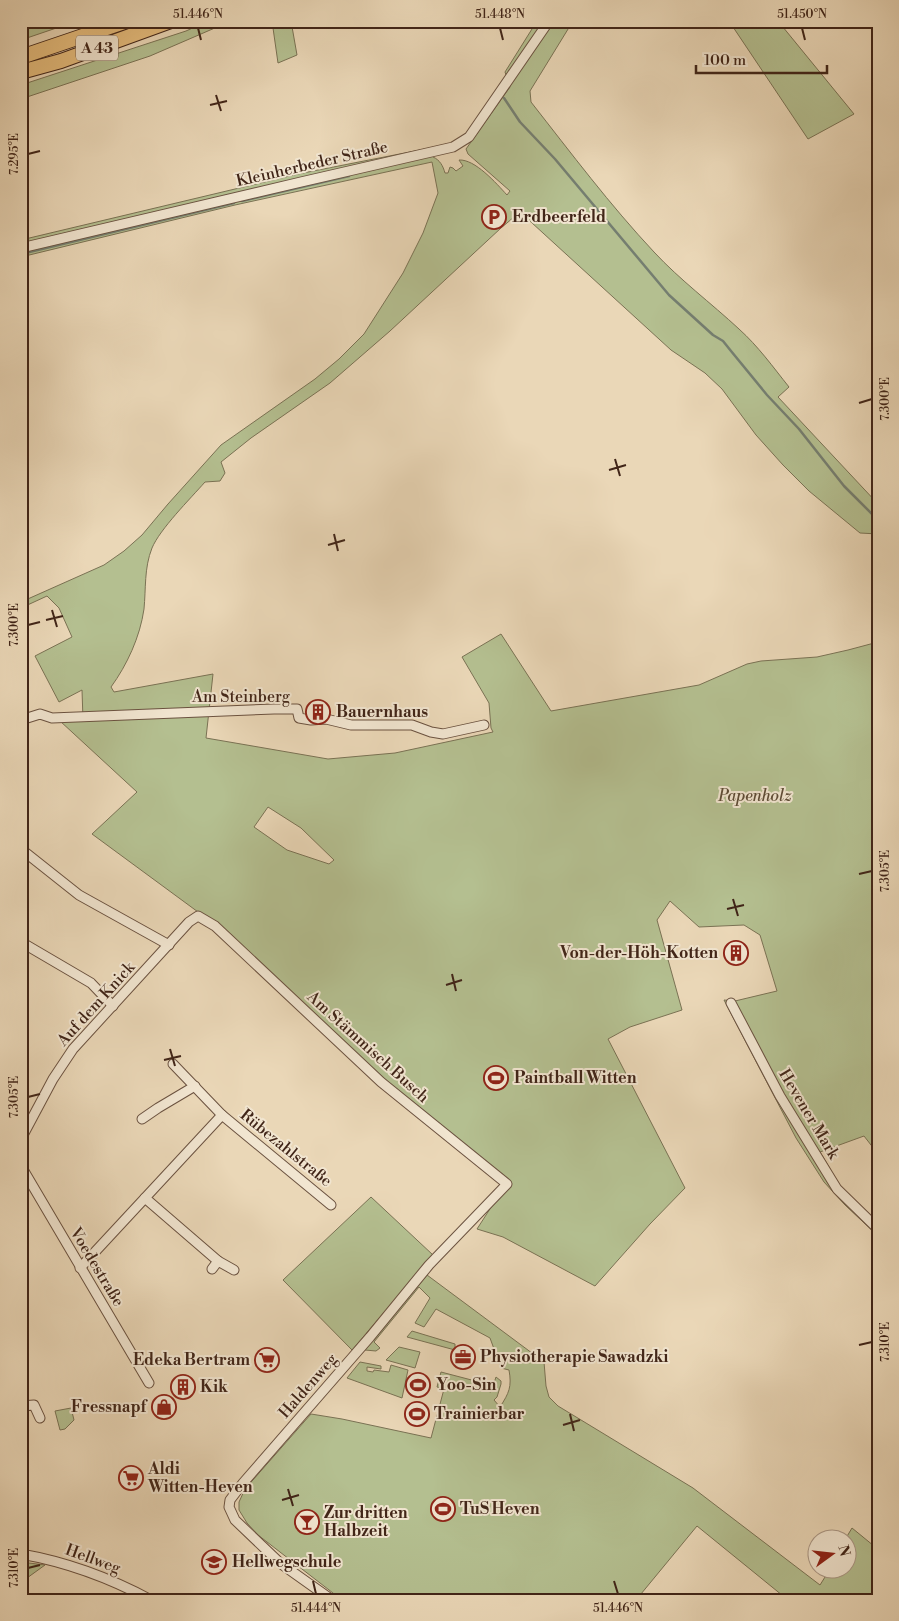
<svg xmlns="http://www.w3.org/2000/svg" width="899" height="1621" viewBox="0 0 899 1621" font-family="'Libre Bodoni',serif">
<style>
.green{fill:#b4bf90;stroke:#7a7254;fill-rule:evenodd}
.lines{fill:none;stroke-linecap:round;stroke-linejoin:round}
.stream{stroke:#757e70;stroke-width:2.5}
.minor-casing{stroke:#6b5240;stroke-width:11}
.highway-casing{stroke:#412518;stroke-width:16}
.minor{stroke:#f1e5d0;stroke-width:9}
.highway{stroke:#e5bc7c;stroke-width:14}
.ticks{fill:none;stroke:#412518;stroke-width:2}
.labels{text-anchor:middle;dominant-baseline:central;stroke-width:4;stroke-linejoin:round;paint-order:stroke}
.shield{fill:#f1e5d0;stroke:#765f4f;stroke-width:1}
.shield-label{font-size:15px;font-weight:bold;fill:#412518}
.street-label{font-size:16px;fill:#412518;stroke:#f1e5d0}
.poi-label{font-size:16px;font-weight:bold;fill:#412518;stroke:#f1e5d0;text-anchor:start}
.park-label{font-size:16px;font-style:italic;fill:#5e4c36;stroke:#f1e5d0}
.neatline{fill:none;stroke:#412518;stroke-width:2}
.ticks-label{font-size:12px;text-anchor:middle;fill:#412518}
</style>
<rect width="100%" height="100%" fill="#ead7b7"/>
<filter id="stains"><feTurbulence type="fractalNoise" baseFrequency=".004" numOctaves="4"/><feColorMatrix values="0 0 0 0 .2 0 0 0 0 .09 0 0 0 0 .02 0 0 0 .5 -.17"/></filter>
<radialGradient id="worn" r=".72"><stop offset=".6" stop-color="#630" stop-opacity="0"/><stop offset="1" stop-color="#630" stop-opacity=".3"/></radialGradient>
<g class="green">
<polygon points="21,21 77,21 21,40"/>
<polygon points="208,21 231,21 150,56 21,99 21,85 186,31"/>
<polygon points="272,21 291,21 297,55 278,63"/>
<path d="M 537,21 L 573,21 L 530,91 L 531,102 C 571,153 610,205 654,252 C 680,280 711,303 739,329 C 758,346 773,367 789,387 L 778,397 L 878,504 L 878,534 L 860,533 L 809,491 L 783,465 L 756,435 L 722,389 L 705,373 L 671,350 L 520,212 L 501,228 L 390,331 L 330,383 L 251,438 L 221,462 L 225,473 L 220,481 L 205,482 C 190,499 160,529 152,548 C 144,568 146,589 144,609 C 140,637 127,665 111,687 L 114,692 L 213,674 L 206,738 L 328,759 L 395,753 L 493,732 L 491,728 L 489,703 L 462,657 L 501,634 L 551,711 L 699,685 L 747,664 L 761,661 L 817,657 L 848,650 L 878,642 L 878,1154 L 864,1136 L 820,1152 L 829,1167 L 823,1171 L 869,1223 L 878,1217 L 878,1236 L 845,1205 L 824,1182 L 796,1138 L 724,1000 L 735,1001 L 777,991 L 760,935 L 744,925 L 699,927 L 670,901 L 657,920 L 682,1010 L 630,1027 L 608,1039 L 685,1188 L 650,1224 L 595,1286 L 503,1237 L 477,1229 L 508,1181 L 356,1057 L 213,923 L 92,834 L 137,792 L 60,721 L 83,720 L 82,690 L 59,702 L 35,656 L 72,637 L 59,608 L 47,596 L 21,608 L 21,602 L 104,565 L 124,551 L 142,535 L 168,504 L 221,445 L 315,379 L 339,359 L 364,334 L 403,273 L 423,233 L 438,193 L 432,162 L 235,205 L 21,257 L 21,240 L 298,174 L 430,148 L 433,157 C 440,160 443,166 445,173 L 448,173 L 450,167 L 453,168 L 456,171 L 463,166 L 459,160 C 475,159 496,183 507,195 L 510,191 L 468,154 L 466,149 L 510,87 L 505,72 ZM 268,807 L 301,828 L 334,860 L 329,864 L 287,850 L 254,827 Z"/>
<polygon points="729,21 778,21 854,114 808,139"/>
<polygon points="371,1197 433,1255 352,1350 283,1280"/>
<path d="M 427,1275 L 544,1362 L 546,1386 L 549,1397 L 558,1406 L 693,1488 L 820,1585 L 830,1569 L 846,1568 L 846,1538 L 852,1528 L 874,1546 L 878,1547 L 878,1600 L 788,1600 L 697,1526 L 636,1600 L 381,1600 L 368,1596 L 367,1600 L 342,1600 L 258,1535 L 247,1523 L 239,1510 L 239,1502 L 245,1489 L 311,1414 L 342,1419 L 431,1438 L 444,1389 L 437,1387 L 441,1372 L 483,1383 L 482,1390 L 491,1392 L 496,1377 L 501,1381 L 501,1384 L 497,1397 L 494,1400 L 500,1407 C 509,1393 512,1387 509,1370 L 501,1368 L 490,1338 L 436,1309 L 424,1327 L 415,1323 L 430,1298 L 419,1287 L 374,1342 L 380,1348 L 376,1351 L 365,1350 Z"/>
<polygon points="412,1331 455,1344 455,1350 407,1337"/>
<polygon points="399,1347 420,1352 415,1368 386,1360"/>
<polygon points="360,1362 381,1366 381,1369 367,1367 367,1371 373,1372 374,1370 389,1372 391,1365 408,1370 402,1398 347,1378"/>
<polygon points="71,1408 74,1420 65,1429 60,1430 55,1411"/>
<polygon points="21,1562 45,1565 27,1578 21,1571"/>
</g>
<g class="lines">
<g class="stream">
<polyline points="504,98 520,122 555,159 669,295 713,335 723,341 731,351 767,395 799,429 844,486 878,520"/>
<polyline points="242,201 349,176"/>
<polyline points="21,254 234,203"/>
</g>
<defs>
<g id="minor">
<polyline points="21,248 301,182 453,147 469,137 549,21"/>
<polyline points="21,720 40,714 52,718 274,709 297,709 299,718 311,720 326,719 351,725 412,725 431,732 443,734 484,725"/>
<polyline points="21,849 79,895 169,945"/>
<polyline points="21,942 91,983 113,1006"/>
<polyline points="731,1003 780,1096 837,1189 878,1229"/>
<polyline points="173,1064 222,1115"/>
<polyline points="142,1119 158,1108 195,1086"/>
<polyline points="21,1139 53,1079 73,1049 189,922 198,916 215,926 381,1082 507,1184 429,1265 370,1337 243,1483 230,1500 229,1507 235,1520 280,1563 332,1600"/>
<polyline points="21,1166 149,1383"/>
<polyline points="145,1198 218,1261"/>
<polyline points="80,1268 222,1115 331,1205"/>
<polyline points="212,1269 218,1261 234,1270"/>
<polyline points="21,1406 34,1405 40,1418"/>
<path d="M 21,1554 C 67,1562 110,1578 151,1600"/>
</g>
<g id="highway">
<polyline points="21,57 127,21"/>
<polyline points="21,72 61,61 171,21"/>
</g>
</defs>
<use href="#minor" class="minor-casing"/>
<use href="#highway" class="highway-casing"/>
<use href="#minor" class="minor"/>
<use href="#highway" class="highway"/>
</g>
<path class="ticks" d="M 198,28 L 201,40M 500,28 L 503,40M 802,28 L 805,40M 216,95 L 221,111M 210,105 L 227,101M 28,154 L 40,151M 859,403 L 872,399M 615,459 L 620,476M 609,470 L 626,465M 334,534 L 338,551M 328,545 L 345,540M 52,610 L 57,627M 46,620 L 63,616M 28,625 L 40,622M 859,874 L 872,871M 733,899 L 738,916M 727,909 L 744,905M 452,974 L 456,991M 446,985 L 462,980M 170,1049 L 175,1066M 164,1060 L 181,1056M 28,1097 L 40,1094M 859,1345 L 872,1342M 570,1414 L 574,1431M 563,1425 L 580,1420M 288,1489 L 293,1506M 282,1500 L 299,1495M 28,1568 L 40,1565M 313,1581 L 316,1594M 614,1581 L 618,1594"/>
<defs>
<symbol id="parking-ring" viewBox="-11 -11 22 22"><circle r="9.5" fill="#f1e5d0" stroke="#8f2418" stroke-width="1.5"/><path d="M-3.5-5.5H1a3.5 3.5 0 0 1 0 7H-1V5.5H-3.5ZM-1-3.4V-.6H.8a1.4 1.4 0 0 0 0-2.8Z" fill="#8f2418"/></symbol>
<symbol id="building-ring" viewBox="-11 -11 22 22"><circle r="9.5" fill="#f1e5d0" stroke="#8f2418" stroke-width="1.5"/><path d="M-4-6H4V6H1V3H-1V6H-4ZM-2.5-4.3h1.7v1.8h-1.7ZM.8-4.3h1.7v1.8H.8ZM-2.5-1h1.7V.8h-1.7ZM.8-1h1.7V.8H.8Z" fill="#8f2418"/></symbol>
<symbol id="stadium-ring" viewBox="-11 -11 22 22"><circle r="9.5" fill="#f1e5d0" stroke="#8f2418" stroke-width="1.5"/><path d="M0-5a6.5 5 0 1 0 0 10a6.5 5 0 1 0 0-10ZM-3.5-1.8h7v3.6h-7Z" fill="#8f2418"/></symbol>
<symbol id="office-ring" viewBox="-11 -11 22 22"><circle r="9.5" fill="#f1e5d0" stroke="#8f2418" stroke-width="1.5"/><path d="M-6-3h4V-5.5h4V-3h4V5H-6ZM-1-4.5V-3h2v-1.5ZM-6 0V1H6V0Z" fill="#8f2418"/></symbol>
<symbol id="supermarket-ring" viewBox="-11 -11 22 22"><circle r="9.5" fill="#f1e5d0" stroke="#8f2418" stroke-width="1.5"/><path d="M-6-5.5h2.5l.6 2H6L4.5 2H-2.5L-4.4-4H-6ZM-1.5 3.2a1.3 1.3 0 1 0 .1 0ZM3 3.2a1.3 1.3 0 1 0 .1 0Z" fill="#8f2418"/></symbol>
<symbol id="shop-ring" viewBox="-11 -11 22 22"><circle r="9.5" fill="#f1e5d0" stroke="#8f2418" stroke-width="1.5"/><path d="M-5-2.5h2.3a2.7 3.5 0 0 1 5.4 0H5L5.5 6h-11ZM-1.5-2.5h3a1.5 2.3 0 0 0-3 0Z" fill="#8f2418"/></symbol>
<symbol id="bar-ring" viewBox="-11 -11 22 22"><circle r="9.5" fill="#f1e5d0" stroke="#8f2418" stroke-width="1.5"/><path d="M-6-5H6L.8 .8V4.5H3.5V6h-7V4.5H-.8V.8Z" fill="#8f2418"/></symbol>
<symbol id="school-ring" viewBox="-11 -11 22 22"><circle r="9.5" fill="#f1e5d0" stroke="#8f2418" stroke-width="1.5"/><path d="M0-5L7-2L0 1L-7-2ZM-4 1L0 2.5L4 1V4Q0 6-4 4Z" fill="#8f2418"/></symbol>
</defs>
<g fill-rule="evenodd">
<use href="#parking-ring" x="480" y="203" width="28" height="28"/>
<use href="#building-ring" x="304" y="698" width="28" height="28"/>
<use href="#building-ring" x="722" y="939" width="28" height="28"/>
<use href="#stadium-ring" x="482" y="1064" width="28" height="28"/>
<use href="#office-ring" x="449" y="1343" width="28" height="28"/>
<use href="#supermarket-ring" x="253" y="1346" width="28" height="28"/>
<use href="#stadium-ring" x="404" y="1371" width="28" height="28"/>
<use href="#building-ring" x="169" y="1373" width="28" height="28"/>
<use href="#shop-ring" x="150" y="1393" width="28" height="28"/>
<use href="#stadium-ring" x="403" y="1400" width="28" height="28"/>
<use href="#supermarket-ring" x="117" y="1464" width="28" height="28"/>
<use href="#stadium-ring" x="429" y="1495" width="28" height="28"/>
<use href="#bar-ring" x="293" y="1508" width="28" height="28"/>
<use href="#school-ring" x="200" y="1548" width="28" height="28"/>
</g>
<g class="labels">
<rect class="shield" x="76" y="35.5" width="42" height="25" rx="4"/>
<g class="shield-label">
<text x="97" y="48">A 43</text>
</g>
<g class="street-label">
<text transform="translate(312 164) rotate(-13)">Kleinherbeder Straße</text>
<text x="241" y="697">Am Steinberg</text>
<text transform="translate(96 1004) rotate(-48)">Auf dem Knick</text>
<text transform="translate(368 1047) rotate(42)">Am Stämmisch Busch</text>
<text transform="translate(809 1114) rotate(59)">Hevener Mark</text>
<text transform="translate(286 1148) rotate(39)">Rübezahlstraße</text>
<text transform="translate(97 1267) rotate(59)">Voedestraße</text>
<text transform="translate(308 1386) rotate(-49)">Haldenweg</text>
<text transform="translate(93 1559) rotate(20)">Hellweg</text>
</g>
<g class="poi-label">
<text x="512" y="217">Erdbeerfeld</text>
<text x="336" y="712">Bauernhaus</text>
<text x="718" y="953" text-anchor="end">Von-der-Höh-Kotten</text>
<text x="514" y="1078">Paintball Witten</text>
<text x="480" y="1357">Physiotherapie Sawadzki</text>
<text x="250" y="1360" text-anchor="end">Edeka Bertram</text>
<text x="436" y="1385">Yoo-Sin</text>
<text x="200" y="1387">Kik</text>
<text x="146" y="1407" text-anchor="end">Fressnapf</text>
<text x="434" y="1414">Trainierbar</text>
<text x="148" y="1469">Aldi<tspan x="148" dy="18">Witten-Heven</tspan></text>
<text x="460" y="1509">TuS Heven</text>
<text x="324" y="1513">Zur dritten<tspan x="324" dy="18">Halbzeit</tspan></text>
<text x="232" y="1562">Hellwegschule</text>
</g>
<g class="park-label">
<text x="755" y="796">Papenholz</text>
</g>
</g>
<rect width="899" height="1621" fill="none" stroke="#ead7b7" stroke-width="55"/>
<g transform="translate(832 1554) rotate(75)"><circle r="24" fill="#f1e5d0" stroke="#ab9886"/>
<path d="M0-4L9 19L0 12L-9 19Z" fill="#8f2418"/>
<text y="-8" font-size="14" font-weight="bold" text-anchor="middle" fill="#412518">N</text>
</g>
<path d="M696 65v8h131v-8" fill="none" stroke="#412518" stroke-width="2.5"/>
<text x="704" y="65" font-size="15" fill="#412518" stroke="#f1e5d0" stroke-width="4" paint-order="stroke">100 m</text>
<rect x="28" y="28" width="844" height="1566" class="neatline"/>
<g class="ticks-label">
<text x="198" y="18">51.446°N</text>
<text x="500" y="18">51.448°N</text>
<text x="802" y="18">51.450°N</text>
<text transform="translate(14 154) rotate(-90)" y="4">7.295°E</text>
<text transform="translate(885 399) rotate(-90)" y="4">7.300°E</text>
<text transform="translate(14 625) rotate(-90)" y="4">7.300°E</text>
<text transform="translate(885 871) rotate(-90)" y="4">7.305°E</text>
<text transform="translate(14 1097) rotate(-90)" y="4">7.305°E</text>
<text transform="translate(885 1342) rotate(-90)" y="4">7.310°E</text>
<text transform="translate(14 1568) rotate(-90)" y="4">7.310°E</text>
<text x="316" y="1612">51.444°N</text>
<text x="618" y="1612">51.446°N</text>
</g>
<rect width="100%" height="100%" filter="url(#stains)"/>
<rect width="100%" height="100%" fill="url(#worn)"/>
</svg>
